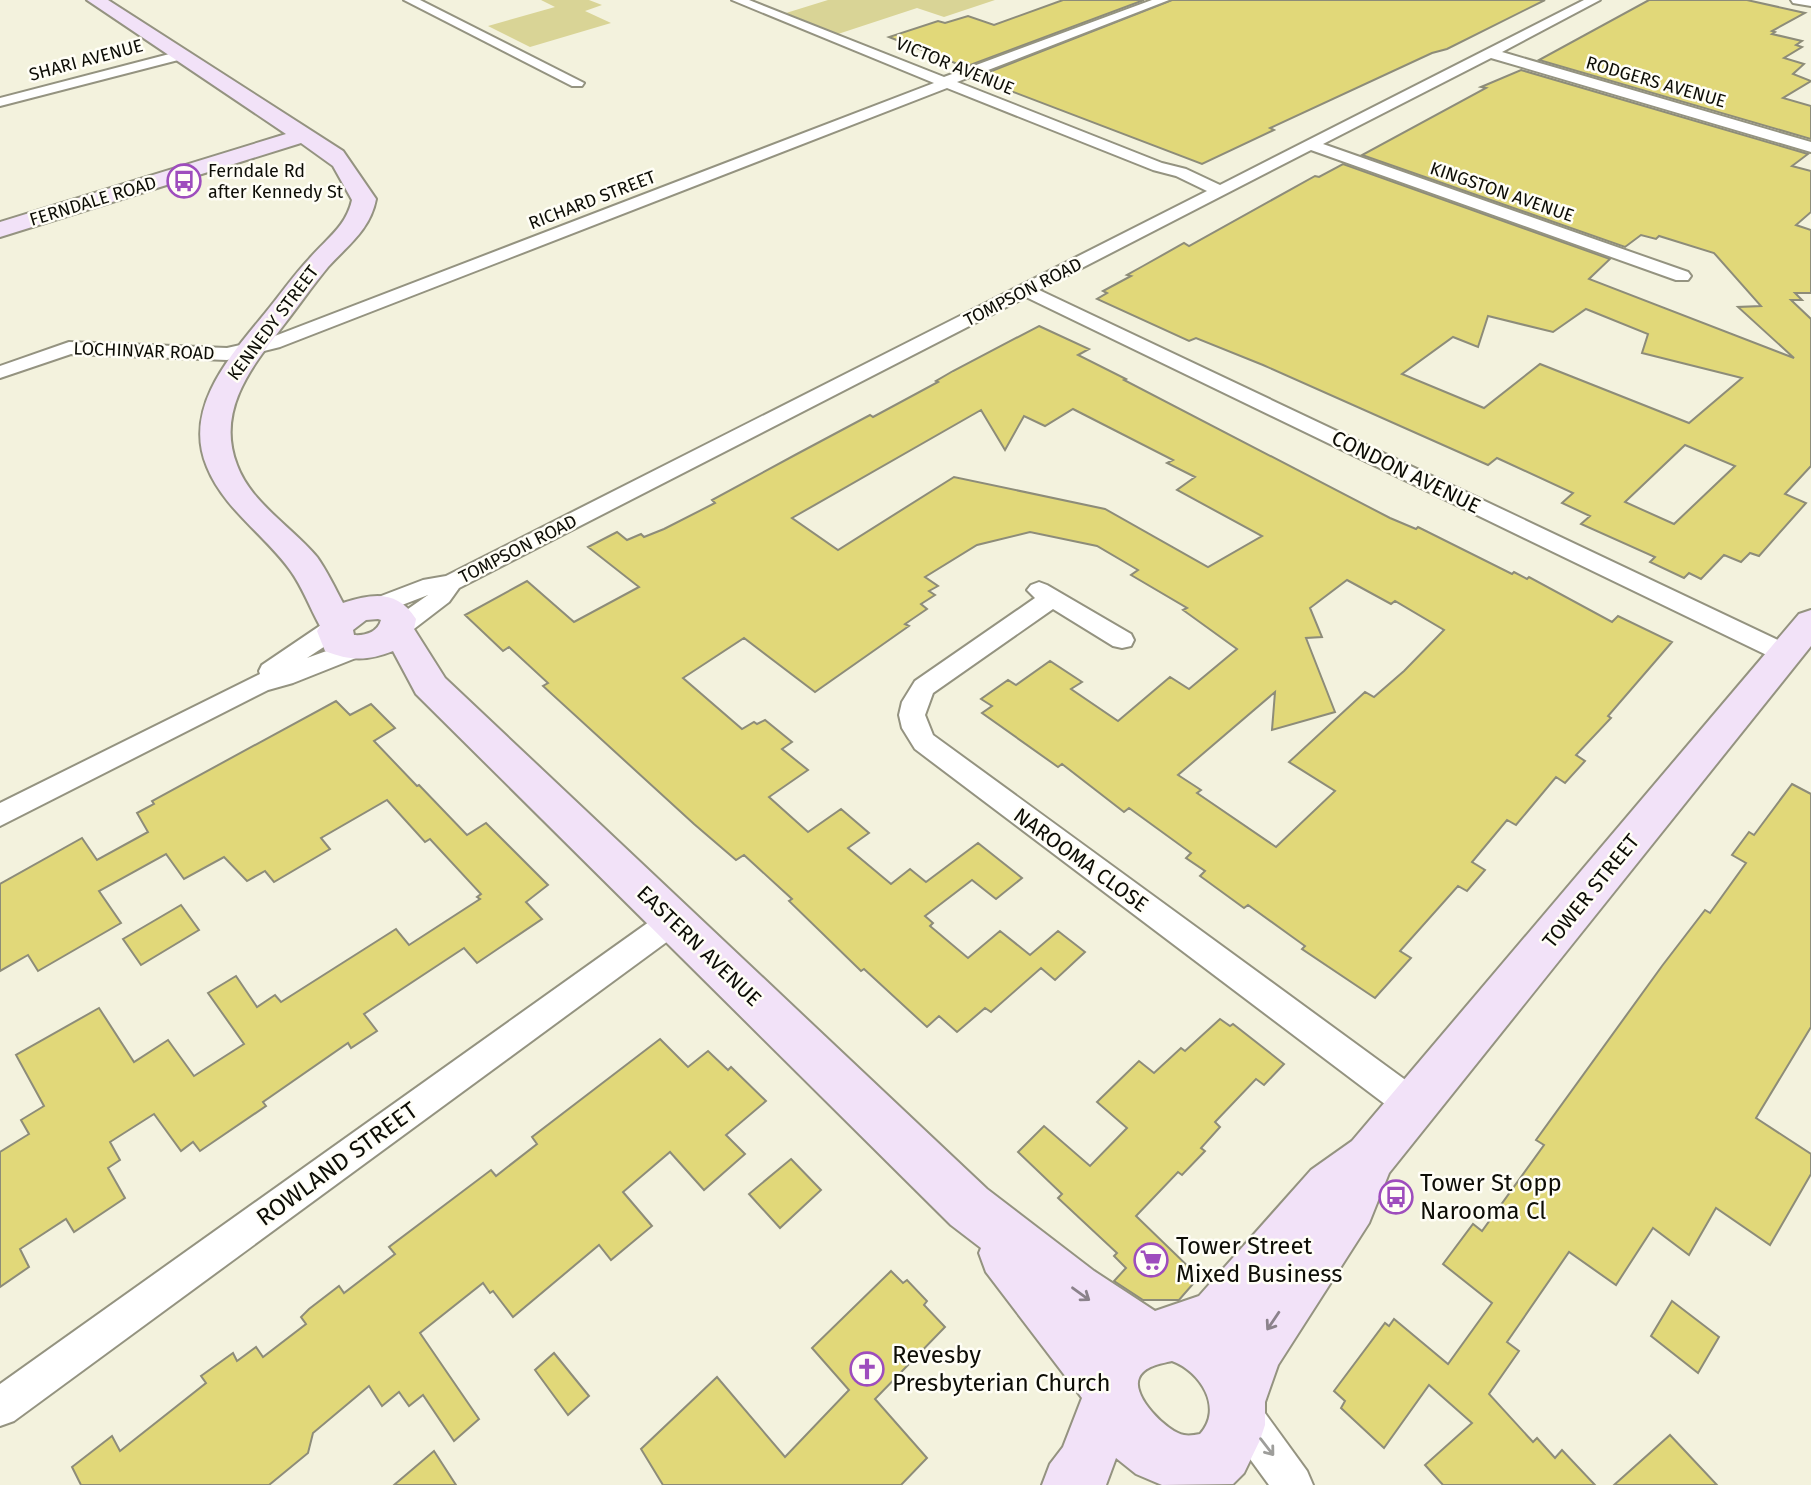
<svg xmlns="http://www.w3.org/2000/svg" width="1811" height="1485" viewBox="0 0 1811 1485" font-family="'Fira Sans',sans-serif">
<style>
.green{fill:#d9d496}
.building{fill:#e1d879;stroke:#8d8c79;stroke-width:2;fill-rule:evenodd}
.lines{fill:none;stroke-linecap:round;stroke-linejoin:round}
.street-casing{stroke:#949380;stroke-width:4}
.secondary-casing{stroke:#949380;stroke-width:4}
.street{fill:#fff;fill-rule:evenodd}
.secondary{fill:#f2e2f8;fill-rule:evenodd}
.oneway{stroke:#8b828b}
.oneway2{stroke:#9e9e9b}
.labels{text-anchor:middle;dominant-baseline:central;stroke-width:5;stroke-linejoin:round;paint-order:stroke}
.far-street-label{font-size:18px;fill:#0d0d06;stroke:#fffef6}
.far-poi-label{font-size:18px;fill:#0d0d06;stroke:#fffef6;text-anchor:start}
.street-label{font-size:21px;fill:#0d0d06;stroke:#fffef6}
.near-street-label{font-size:24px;fill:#0d0d06;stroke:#fffef6}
.near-poi-label{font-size:24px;fill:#0d0d06;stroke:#fffef6;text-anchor:start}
</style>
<rect width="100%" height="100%" fill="#f3f2dd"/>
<g class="green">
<polygon points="541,0 589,0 602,5 585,11 611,23 530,47 488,26 555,7"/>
<polygon points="828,0 995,0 944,17 917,8 838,34 786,13"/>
</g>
<g class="building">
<polygon points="1063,0 1144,0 965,67 889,37 938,21 945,23 968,16 994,25"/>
<polygon points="1172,0 1545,0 1447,49 1432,53 1270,128 1274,130 1202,164 995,85 1003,82 984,74"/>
<polygon points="1649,0 1747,0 1805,13 1772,31 1775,32 1772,34 1802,41 1796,45 1802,47 1784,58 1804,64 1793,74 1811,81 1783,98 1811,106 1811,139 1539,60"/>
<path d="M 1521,70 L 1808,154 L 1792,166 L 1811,171 L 1811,212 L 1796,225 L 1811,230 L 1811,293 L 1795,293 L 1802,300 L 1791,300 L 1811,319 L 1811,466 L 1785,494 L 1806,503 L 1759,556 L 1750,553 L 1741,562 L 1724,555 L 1701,579 L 1689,573 L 1684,578 L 1650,562 L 1655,557 L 1581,524 L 1590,516 L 1562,503 L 1573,493 L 1497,458 L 1488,465 L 1263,365 L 1196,338 L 1189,341 L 1097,299 L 1107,293 L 1103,291 L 1131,276 L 1127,275 L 1143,266 L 1184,243 L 1189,246 L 1315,176 L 1319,177 L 1343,164 L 1610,259 L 1589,279 L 1794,358 L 1738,307 L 1761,306 L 1714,253 L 1659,236 L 1656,239 L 1641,235 L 1625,247 L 1362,155 L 1486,88 L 1481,87 ZM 1586,309 L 1648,334 L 1642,353 L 1742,378 L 1689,423 L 1540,364 L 1484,408 L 1402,374 L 1453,337 L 1478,347 L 1488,316 L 1553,332 ZM 1685,445 L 1735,466 L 1674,524 L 1625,502 Z"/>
<path d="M 1039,326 L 1089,349 L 1078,355 L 1126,379 L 1124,380 L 1390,518 L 1416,529 L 1418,527 L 1512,574 L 1514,572 L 1527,579 L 1529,577 L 1612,622 L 1618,616 L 1672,642 L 1608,716 L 1611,718 L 1576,755 L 1585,761 L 1565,783 L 1556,777 L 1516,825 L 1507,820 L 1472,862 L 1485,870 L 1467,891 L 1458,886 L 1400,951 L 1411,958 L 1375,998 L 1302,949 L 1305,946 L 1248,905 L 1244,908 L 1200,876 L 1205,871 L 1186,858 L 1191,853 L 1129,808 L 1124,812 L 1062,764 L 1058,767 L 982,713 L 992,706 L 981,699 L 1008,680 L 1016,685 L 1050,661 L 1082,682 L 1071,689 L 1118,721 L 1170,677 L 1189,689 L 1237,649 L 1183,610 L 1187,608 L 1131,575 L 1138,570 L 1097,546 L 1030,532 L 977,545 L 925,577 L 938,586 L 929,591 L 935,595 L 921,604 L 927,609 L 905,624 L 909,626 L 815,692 L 744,638 L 683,678 L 742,729 L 754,722 L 757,724 L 765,720 L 792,742 L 782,749 L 808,770 L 769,797 L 808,832 L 841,809 L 869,833 L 848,848 L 891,884 L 910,869 L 926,882 L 978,843 L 1022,878 L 996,899 L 972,880 L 925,916 L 933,923 L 930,926 L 968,958 L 1000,931 L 1030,955 L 1058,931 L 1085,952 L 1055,980 L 1041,968 L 991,1012 L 985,1008 L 957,1032 L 939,1016 L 927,1027 L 864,969 L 861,971 L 789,901 L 792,899 L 744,855 L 736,860 L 694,824 L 543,686 L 548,683 L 509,647 L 503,651 L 465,615 L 527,581 L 574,622 L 639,587 L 588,547 L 617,532 L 627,540 L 641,534 L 644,537 L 664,529 L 715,503 L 712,500 L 795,455 L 870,415 L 873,417 L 938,382 L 936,381 L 953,371 ZM 1073,409 L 1173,460 L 1167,463 L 1195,477 L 1177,490 L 1262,536 L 1208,567 L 1105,509 L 954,477 L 838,550 L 792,518 L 981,410 L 1005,450 L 1024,416 L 1045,426 ZM 1347,580 L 1391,604 L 1395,601 L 1444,630 L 1404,671 L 1374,697 L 1365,692 L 1289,762 L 1335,791 L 1276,847 L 1197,793 L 1201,790 L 1178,775 L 1275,692 L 1272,730 L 1335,712 L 1306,638 L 1322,637 L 1310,608 Z"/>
<polygon points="336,701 350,715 371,704 395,728 374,741 417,786 419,785 467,835 486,823 548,885 526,902 542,919 477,963 464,948 364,1014 377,1031 351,1048 348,1043 263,1102 266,1106 200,1151 193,1142 181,1151 154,1114 110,1142 120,1160 108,1168 125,1198 74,1232 66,1219 20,1249 29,1267 0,1287 0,1152 29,1134 21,1120 44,1106 16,1055 99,1008 134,1062 168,1040 194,1076 244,1044 208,993 236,976 257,1007 275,995 281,1002 396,929 409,945 480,899 477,897 481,894 430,839 425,842 387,800 321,838 330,849 274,882 265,871 247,881 224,857 184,879 166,854 99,891 121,923 38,971 28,955 0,971 0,884 82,838 97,860 148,832 137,813 154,804 152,801"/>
<polygon points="1792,784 1811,794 1811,1027 1756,1118 1811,1154 1811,1174 1770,1245 1716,1208 1689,1255 1653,1228 1616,1285 1569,1252 1507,1342 1519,1351 1489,1394 1533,1442 1537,1438 1555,1458 1562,1450 1595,1485 1443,1485 1425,1465 1472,1423 1429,1385 1384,1448 1341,1408 1345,1401 1334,1391 1385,1323 1389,1326 1394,1319 1448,1364 1492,1303 1443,1264 1473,1224 1482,1231 1544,1145 1536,1140 1662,966 1705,910 1710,913 1746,863 1732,855 1749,832 1754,835"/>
<polygon points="181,905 199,930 141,965 123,939"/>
<polygon points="1220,1019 1230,1026 1233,1024 1284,1064 1264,1085 1256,1079 1215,1122 1220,1127 1201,1148 1205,1151 1182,1175 1178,1172 1136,1216 1199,1277 1179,1300 1143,1300 1114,1281 1126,1268 1114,1256 1117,1253 1058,1198 1062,1194 1018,1152 1044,1126 1090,1166 1127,1128 1097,1102 1139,1061 1154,1073 1181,1048 1185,1051"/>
<polygon points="660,1039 688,1067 708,1051 728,1070 731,1067 766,1101 726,1135 745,1154 704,1190 670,1152 623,1192 652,1226 611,1260 599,1245 513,1317 493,1291 490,1293 483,1283 420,1333 479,1419 454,1441 423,1395 409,1406 399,1392 382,1406 369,1386 313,1433 308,1453 269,1485 81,1485 72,1467 112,1436 120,1451 206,1383 201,1376 233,1353 237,1361 256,1347 263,1357 306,1324 301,1317 309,1309 339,1286 344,1293 395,1254 389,1247 491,1170 496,1176 537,1144 532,1137"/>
<polygon points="791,1159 821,1190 780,1228 749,1194"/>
<polygon points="891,1271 903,1283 907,1280 927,1301 924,1305 945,1327 875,1399 927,1458 901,1485 663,1485 641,1449 717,1377 785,1457 849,1390 812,1348"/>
<polygon points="1672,1301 1719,1337 1698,1373 1651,1336"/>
<polygon points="554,1353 589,1396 568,1415 535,1370"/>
<polygon points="1670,1435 1717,1485 1614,1485"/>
<polygon points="434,1451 456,1485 394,1485"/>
</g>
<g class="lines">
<defs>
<g id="street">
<polygon points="404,0 420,0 584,83 582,86 572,86"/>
<polygon points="732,0 749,0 944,77 1152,0 1169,0 957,82 1162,163 1186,169 1220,185 1584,0 1600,0 1502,52 1811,142 1811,152 1491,58 1323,144 1688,272 1691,276 1688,280 1676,280 1311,150 1039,290 1795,648 1798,654 1795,660 1786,662 1777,660 1026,297 459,588 449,602 406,635 397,637 388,635 385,629 388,623 428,595 376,615 368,613 364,607 368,601 423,580 446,576 1207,191 1176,176 1153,170 947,88 280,347 227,360 71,354 0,378 0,366 69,342 227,348 267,339 934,83"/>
<polygon points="1791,0 1811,0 1811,6 1793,3"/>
<polygon points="181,51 186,52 186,58 0,106 0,98"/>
<polygon points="1039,582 1047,585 1131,634 1134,640 1131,646 1122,648 1113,646 1053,609 933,693 925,715 933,735 1426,1095 1431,1106 1426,1117 1414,1121 1402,1117 915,749 902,728 899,715 902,702 915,681 1035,598 1027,590 1031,585"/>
<polygon points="336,619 345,621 348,627 345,633 307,658 357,640 366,642 369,648 366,654 293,683 268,690 0,826 0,803 260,674 259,671 262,665 327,621"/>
<polygon points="673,909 683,912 688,921 683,930 14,1421 0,1426 0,1384 663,912"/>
<polygon points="1240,1393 1254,1398 1307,1471 1313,1485 1269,1485 1226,1426 1221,1412 1226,1398"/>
</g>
<path id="secondary" d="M 87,0 L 108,0 L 343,151 L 376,199 C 370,230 348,245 328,267 C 313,285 300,304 286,322 C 254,364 215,409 237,465 C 251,503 292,527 317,557 C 327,571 335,588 343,603 C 373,593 398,590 416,619 L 414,629 L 445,678 L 987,1189 L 1094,1271 L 1155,1311 L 1199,1296 L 1311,1170 L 1352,1141 L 1799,614 L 1811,610 L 1811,646 L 1389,1173 L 1369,1223 L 1278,1365 L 1265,1402 L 1265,1425 L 1260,1440 L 1244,1473 L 1233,1484 L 1162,1485 L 1136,1474 L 1116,1458 L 1106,1485 L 1042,1485 L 1050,1464 L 1063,1447 L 1082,1398 L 986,1272 L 979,1253 L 981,1248 L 951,1225 L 416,694 L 393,651 C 368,661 350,661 325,651 L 317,631 L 320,626 C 310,608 302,586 290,570 C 264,534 224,509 207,467 C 182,408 231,355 266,312 C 280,295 293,276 309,259 C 326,239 346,227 352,200 L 333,166 L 301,143 L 0,237 L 0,222 L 286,134 ZM 378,619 L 381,620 C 378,632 365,636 354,635 L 353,630 L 366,620 ZM 1172,1361 C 1200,1371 1224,1408 1200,1434 C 1195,1435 1189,1436 1184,1435 C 1167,1432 1131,1396 1139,1378 C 1144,1366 1160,1364 1172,1361 Z"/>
</defs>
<use href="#street" class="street-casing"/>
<use href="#secondary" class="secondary-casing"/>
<use href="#street" class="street"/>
<use href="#secondary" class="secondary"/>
</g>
<defs><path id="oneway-shaft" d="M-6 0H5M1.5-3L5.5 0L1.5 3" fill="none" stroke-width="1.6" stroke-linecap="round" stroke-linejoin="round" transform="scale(1.75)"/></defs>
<g class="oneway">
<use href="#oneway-shaft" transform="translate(1081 1294) rotate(36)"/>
<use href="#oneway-shaft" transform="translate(1273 1321) rotate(124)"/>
</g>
<use class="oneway2" href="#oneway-shaft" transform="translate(1267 1447) rotate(52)"/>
<defs>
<symbol id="bus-ring" viewBox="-11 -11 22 22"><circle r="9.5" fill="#fffef6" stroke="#9e4dbd" stroke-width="1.5"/><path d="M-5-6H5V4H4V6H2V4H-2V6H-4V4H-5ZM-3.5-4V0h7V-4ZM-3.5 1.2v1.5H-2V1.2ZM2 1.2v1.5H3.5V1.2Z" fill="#9e4dbd"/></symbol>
<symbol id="supermarket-ring" viewBox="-11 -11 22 22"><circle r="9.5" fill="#fffef6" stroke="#9e4dbd" stroke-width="1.5"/><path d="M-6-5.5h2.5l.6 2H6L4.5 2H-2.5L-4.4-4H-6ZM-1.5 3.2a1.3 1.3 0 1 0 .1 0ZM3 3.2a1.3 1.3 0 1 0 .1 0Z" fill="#9e4dbd"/></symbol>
<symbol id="church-ring" viewBox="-11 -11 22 22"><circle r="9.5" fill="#fffef6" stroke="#9e4dbd" stroke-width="1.5"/><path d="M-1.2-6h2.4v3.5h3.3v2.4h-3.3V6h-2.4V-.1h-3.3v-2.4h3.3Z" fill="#9e4dbd"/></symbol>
</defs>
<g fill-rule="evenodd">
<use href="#bus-ring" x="165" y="162" width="38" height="38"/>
<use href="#bus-ring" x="1377" y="1178" width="38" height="38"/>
<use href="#supermarket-ring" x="1132" y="1241" width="38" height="38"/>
<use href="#church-ring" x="848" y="1350" width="38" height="38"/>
</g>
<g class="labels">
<g class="far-street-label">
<text transform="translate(86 60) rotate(-15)">SHARI AVENUE</text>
<text transform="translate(955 66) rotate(22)">VICTOR AVENUE</text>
<text transform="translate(1656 82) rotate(16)">RODGERS AVENUE</text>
<text transform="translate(1502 192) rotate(19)">KINGSTON AVENUE</text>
<text transform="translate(592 200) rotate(-21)">RICHARD STREET</text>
<text transform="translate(93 201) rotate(-17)">FERNDALE ROAD</text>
<text transform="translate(1023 292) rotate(-27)">TOMPSON ROAD</text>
<text transform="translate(273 323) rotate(-53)">KENNEDY STREET</text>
<text transform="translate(144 351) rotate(2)">LOCHINVAR ROAD</text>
<text transform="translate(518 549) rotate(-27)">TOMPSON ROAD</text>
</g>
<g class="far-poi-label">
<text x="208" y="171">Ferndale Rd<tspan x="208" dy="21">after Kennedy St</tspan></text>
</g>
<g class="street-label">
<text transform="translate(1406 472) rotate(26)">CONDON AVENUE</text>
<text transform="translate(1081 860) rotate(36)">NAROOMA CLOSE</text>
<text transform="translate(1591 891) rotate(-51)">TOWER STREET</text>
<text transform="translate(699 946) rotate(44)">EASTERN AVENUE</text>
</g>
<g class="near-street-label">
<text transform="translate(337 1164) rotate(-36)">ROWLAND STREET</text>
</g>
<g class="near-poi-label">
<text x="1420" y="1183">Tower St opp<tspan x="1420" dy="28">Narooma Cl</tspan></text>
<text x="1176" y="1246">Tower Street<tspan x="1176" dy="28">Mixed Business</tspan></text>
<text x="892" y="1355">Revesby<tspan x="892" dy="28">Presbyterian Church</tspan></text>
</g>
</g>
</svg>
